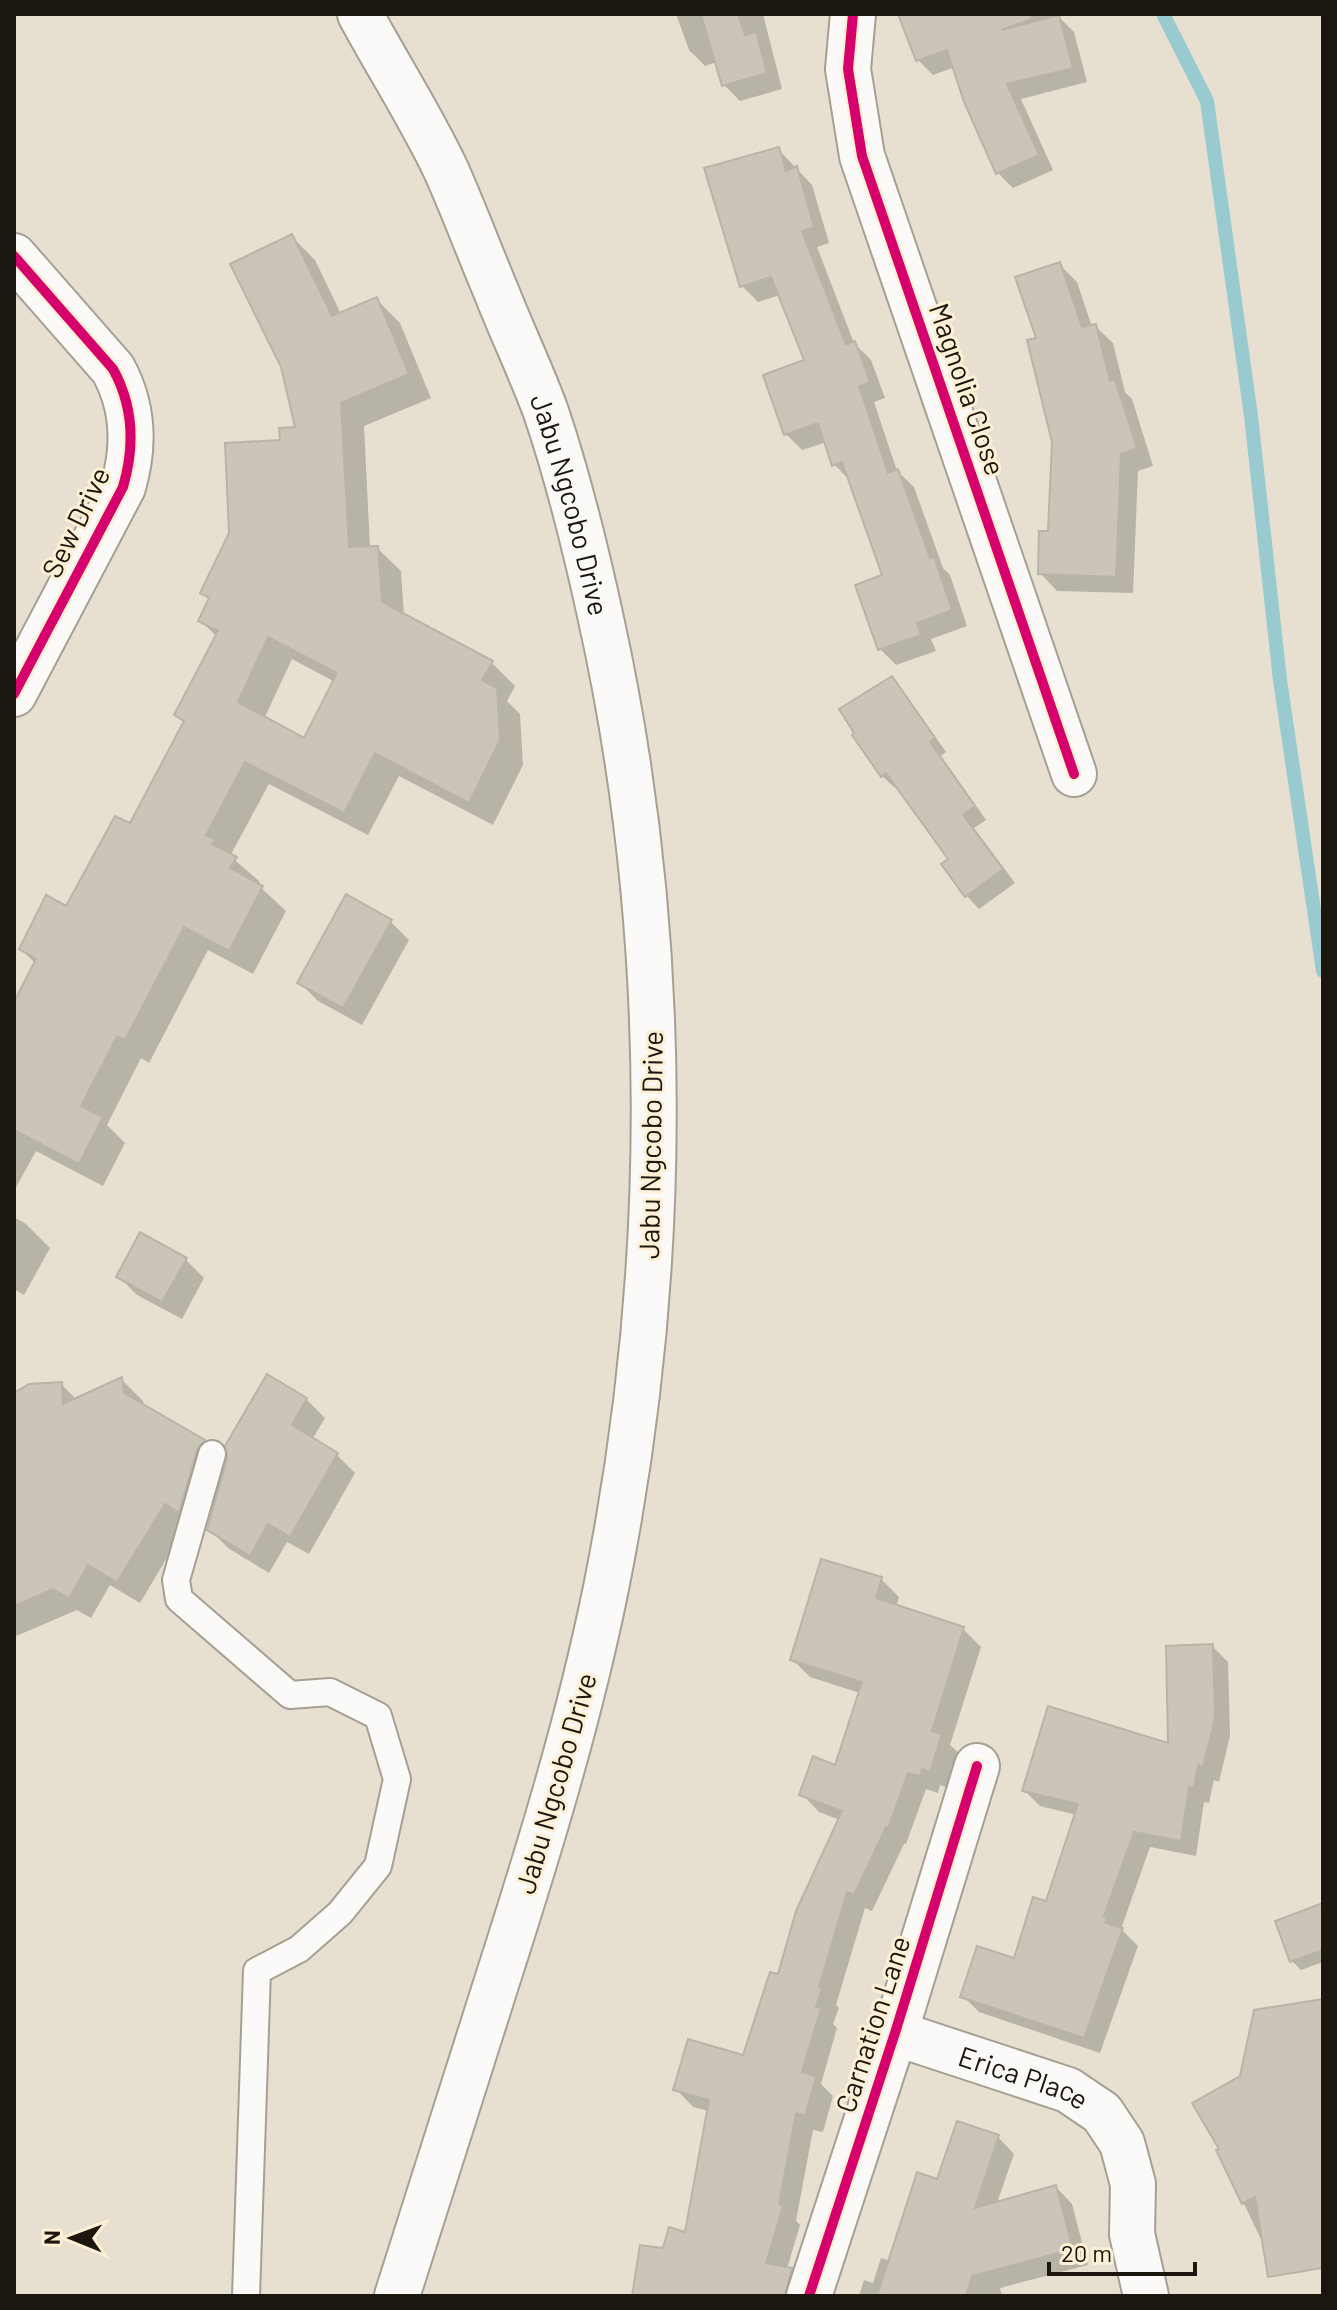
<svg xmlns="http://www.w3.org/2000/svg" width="1337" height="2310" viewBox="0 0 1337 2310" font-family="Barlow,sans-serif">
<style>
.shadow{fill:#0003;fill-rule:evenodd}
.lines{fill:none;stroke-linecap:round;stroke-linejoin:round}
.stream{stroke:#99cad0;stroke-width:14}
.building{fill:#cac4b9;stroke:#b9b3a8;stroke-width:2;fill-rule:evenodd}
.service-casing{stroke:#a5a094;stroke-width:30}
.minor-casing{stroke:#a5a094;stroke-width:48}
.secondary-casing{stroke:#a5a094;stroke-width:48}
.service{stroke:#fbfaf8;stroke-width:26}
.minor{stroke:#fbfaf8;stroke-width:44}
.secondary{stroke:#fbfaf8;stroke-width:44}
.cycleway-casing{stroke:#fdf0d5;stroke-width:15}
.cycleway{stroke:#d6006c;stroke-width:10}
.labels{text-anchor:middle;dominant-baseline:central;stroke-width:6;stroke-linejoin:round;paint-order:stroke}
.street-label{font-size:28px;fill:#1c170e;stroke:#fdf0d5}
</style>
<rect width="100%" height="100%" fill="#e7e0d1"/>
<g class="shadow">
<polygon points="676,14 763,14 782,89 740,101 724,85 717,62 705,66 689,50"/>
<polygon points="902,14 1049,14 1051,19 1059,17 1074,32 1087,82 1021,99 1053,170 1013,188 998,173 955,67 933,75 918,60"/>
<polygon points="778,149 812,185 829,243 817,247 854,343 871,360 885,398 874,402 897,471 914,487 943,568 950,575 967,626 931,639 936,651 896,665 880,649 884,577 851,482 834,464 827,442 802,450 786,434 806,361 780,295 758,302 742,286"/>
<path d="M 291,236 L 315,260 L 341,314 L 376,299 L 400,323 L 431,398 L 364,426 L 370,548 L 377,548 L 401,571 L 404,616 L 492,663 L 515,686 L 507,701 L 520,714 L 523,765 L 493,825 L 399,776 L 368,835 L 269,784 L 230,856 L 260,882 L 258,885 L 286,911 L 253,974 L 208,950 L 149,1063 L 141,1058 L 107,1125 L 125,1143 L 103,1186 L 36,1151 L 14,1191 L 14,1018 L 36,964 L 21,949 L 67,908 L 131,826 L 185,723 L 177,715 L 217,637 L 200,620 L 210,600 L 202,593 L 282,442 L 297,429 ZM 292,659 L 335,682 L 304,741 L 264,719 Z"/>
<polygon points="1059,264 1077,282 1092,327 1095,326 1113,343 1125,392 1132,399 1153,466 1138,471 1133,593 1057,591 1040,573 1050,533 1054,442 1039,339"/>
<polygon points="891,679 904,692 946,752 941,756 986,820 974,828 1015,883 979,909 967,896 943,864 951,859 898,787 895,788 882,776"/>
<polygon points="390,921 409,940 362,1025 318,1001 299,982"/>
<polygon points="14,1217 26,1224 50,1248 24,1295 14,1289"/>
<polygon points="185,1259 204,1278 182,1319 137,1295 119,1277"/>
<polygon points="121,1379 143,1401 144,1406 204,1442 225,1463 218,1472 140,1603 110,1585 91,1618 77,1610 14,1637 14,1410 61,1384 77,1400"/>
<polygon points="306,1399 325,1418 312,1440 337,1455 355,1473 309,1554 287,1542 269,1573 228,1548 209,1529"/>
<polygon points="881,1579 899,1597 896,1607 963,1629 981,1647 950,1745 959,1753 948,1788 940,1785 938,1793 926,1789 906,1844 904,1844 872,1911 865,1908 836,2005 839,2008 833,2024 837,2028 821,2084 833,2096 823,2132 813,2130 796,2221 800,2225 779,2296 634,2296 665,2250 686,2234 709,2111 693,2107 676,2089 745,2058 840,1820 819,1812 802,1794 836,1767 860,1693 810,1677 793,1660"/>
<polygon points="1212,1646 1228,1662 1230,1736 1219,1782 1214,1780 1209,1803 1204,1802 1196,1856 1150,1847 1121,1929 1138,1946 1100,2053 979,2012 963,1996 1016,1961 1047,1903 1077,1815 1040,1806 1024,1790 1170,1746"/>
<polygon points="1323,1906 1323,1962 1301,1970 1292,1961"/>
<polygon points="998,2137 1014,2154 997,2203 1056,2187 1072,2204 1088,2265 1000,2288 1002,2296 859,2296 864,2280 873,2283 881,2258 890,2261 938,2181"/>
<polygon points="1219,2151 1323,2258 1266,2250"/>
</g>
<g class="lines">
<polyline class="stream" points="1163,14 1207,101 1251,416 1280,680 1323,971"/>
</g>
<g class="building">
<polygon points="701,14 738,14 745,35 756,32 767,73 722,86"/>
<polygon points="898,14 1031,14 1032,19 1001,30 1059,15 1073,68 1007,84 1039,155 996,174 964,102 947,50 916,61"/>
<polygon points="779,147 786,171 797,166 814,227 802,231 846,345 855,341 870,382 859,386 888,473 898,469 930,558 934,557 952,610 917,623 921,635 878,650 855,585 882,575 842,462 832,466 818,423 784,435 763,375 804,360 771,277 740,287 704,168"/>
<path d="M 292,234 L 332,316 L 377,297 L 409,374 L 341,403 L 349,547 L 378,546 L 382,602 L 493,661 L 482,680 L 497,688 L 500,740 L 469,803 L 375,753 L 344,813 L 245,762 L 206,835 L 215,840 L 212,844 L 237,857 L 230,868 L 263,886 L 229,951 L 184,927 L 125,1040 L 117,1036 L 81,1106 L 103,1117 L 79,1164 L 14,1130 L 14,1002 L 36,959 L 19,949 L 46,895 L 66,906 L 115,816 L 130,823 L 184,721 L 174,715 L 218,631 L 198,621 L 209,598 L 200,593 L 229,533 L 225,443 L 280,440 L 279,428 L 295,427 L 281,367 L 230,264 ZM 268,637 L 337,673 L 304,738 L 238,702 Z"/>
<polygon points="1060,262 1082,327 1096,324 1110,381 1115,380 1137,448 1121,454 1116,577 1038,574 1039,531 1048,531 1052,442 1027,340 1036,338 1015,277"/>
<polygon points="892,676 935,738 930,742 975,806 963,815 1003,869 965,897 941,864 948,859 886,773 881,777 852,735 854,733 839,709"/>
<polygon points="346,894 392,920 343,1008 297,983"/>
<polygon points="140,1232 187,1258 162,1302 116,1277"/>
<polygon points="267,1374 307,1398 292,1425 338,1453 290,1537 268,1524 250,1556 207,1530 227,1458 225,1446"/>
<polygon points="122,1377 124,1393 205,1440 197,1450 179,1513 165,1504 117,1582 88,1565 69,1598 53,1589 14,1606 14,1393 29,1384 62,1382 63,1404"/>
<polygon points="821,1559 882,1577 876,1598 964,1627 932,1731 942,1734 930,1772 922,1769 920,1776 908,1773 888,1828 886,1827 854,1895 847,1892 819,1987 822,1988 816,2007 821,2008 802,2072 816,2077 805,2116 796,2113 779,2204 783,2206 766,2263 792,2268 785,2296 632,2296 640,2245 663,2248 669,2227 685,2232 709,2100 673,2090 688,2039 743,2055 770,1972 778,1974 796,1911 842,1811 799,1795 813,1756 835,1765 862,1682 790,1660"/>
<polygon points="1213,1644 1215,1719 1203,1767 1198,1765 1194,1788 1189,1787 1181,1841 1134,1832 1104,1916 1107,1917 1105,1923 1123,1928 1084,2038 960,1997 977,1946 1014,1958 1033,1897 1046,1901 1078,1804 1022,1791 1048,1706 1168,1743 1166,1646"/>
<polygon points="1323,1903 1323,1950 1290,1962 1275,1921"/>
<polygon points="1323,1999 1323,2268 1268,2277 1255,2197 1242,2204 1216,2150 1219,2149 1192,2103 1240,2076 1254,2010"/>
<polygon points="957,2121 999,2135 975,2208 1056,2185 1073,2249 972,2276 966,2296 877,2296 917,2172 937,2179"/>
</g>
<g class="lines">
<defs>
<polyline id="service" points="212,1454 176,1580 179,1599 290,1695 330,1692 378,1716 397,1779 378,1866 340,1913 299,1949 257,1971 246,2296"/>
<g id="minor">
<polyline points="853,14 848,69 862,156 1074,774"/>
<path d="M 14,256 L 113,369 C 134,407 135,446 123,487 L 14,694"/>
<path id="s1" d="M 895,2033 L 1068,2090 L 1102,2113 L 1122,2143 L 1133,2184 L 1132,2234 L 1146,2296"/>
<polyline points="809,2296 895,2033 977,1766"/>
</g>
<g id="secondary">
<path id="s2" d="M 360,14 C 388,66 421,117 446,170 C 464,210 479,251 496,291 C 512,332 531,371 546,412 C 569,480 586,550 601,619 C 671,937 670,1270 606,1588 C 579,1721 539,1850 498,1978 C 464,2084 431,2190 397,2296"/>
</g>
</defs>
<use href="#service" class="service-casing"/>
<use href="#minor" class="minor-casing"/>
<use href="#secondary" class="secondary-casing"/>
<use href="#service" class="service"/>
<use href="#minor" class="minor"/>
<use href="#secondary" class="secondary"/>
<defs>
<g id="cycleway">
<polyline points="853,14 848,69 862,156 1074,774"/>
<path d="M 14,256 L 113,369 C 134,407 135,446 123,487 L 14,694"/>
<polyline points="809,2296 895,2033 977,1766"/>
</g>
</defs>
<use href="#cycleway" class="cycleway-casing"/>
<use href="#cycleway" class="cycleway"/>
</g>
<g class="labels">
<g class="street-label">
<text transform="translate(968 389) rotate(71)">Magnolia Close</text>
<text stroke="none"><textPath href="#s2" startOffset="536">Jabu Ngcobo Drive</textPath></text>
<text transform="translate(75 522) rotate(-64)">Sew Drive</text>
<text transform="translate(650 1145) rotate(-89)">Jabu Ngcobo Drive</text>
<text transform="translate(555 1783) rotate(-74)">Jabu Ngcobo Drive</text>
<text transform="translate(872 2024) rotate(-72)">Carnation Lane</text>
<text stroke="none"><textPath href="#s1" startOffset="136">Erica Place</textPath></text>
</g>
</g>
<rect width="1337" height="2310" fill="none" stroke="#1c170e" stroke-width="32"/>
<g transform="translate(72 2238) rotate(271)" stroke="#fdf0d5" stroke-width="6" paint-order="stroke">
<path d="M0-6L14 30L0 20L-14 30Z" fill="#1c170e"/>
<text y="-12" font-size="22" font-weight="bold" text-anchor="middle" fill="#1c170e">N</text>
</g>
<path d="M1049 2262v12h146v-12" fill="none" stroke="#1c170e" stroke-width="4"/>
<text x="1061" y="2262" font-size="24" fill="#1c170e" stroke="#fdf0d5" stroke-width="6" paint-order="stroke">20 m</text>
</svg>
